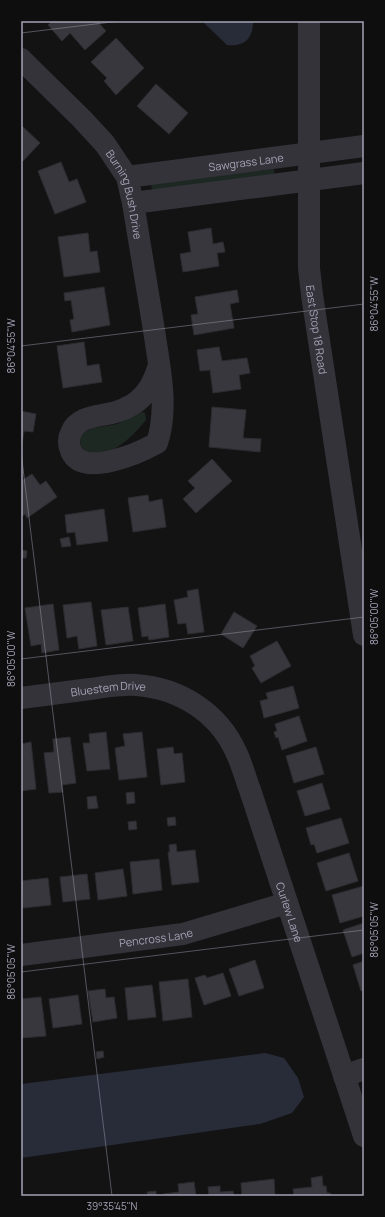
<svg xmlns="http://www.w3.org/2000/svg" width="385" height="1217" viewBox="0 0 385 1217" font-family="Manrope,sans-serif">
<style>
.green{fill:#1e2823}
.water{fill:#282c39}
.building{fill:#38373d;stroke:#2e2c31}
.lines{fill:none;stroke-linecap:round;stroke-linejoin:round}
.minor{stroke:#34333a;stroke-width:22}
.ticks{fill:none;stroke:#a4a3b6;stroke-width:1;stroke-opacity:0.45}
.labels{text-anchor:middle;dominant-baseline:central;stroke-width:4;stroke-linejoin:round;paint-order:stroke}
.street-label{font-size:11px;fill:#a4a3b6;stroke:#0e0e0f}
.neatline{fill:none;stroke:#a4a3b6;stroke-width:1.5}
.ticks-label{font-size:10px;text-anchor:middle;fill:#a4a3b6}
</style>
<rect width="100%" height="100%" fill="#131314"/>
<g class="green">
<polygon points="274,169 274,174 153,190 151,186 153,182"/>
<path d="M 142,412 L 145,413 L 146,420 C 136,432 118,452 101,453 C 96,454 90,452 85,451 L 81,446 L 80,441 L 82,434 L 86,431 L 94,428 L 117,424 Z"/>
</g>
<g class="water">
<path d="M 202,21 L 253,21 C 253,38 245,47 227,45 Z"/>
<polygon points="265,1053 284,1058 298,1078 304,1097 292,1113 260,1124 21,1158 21,1084"/>
</g>
<g class="building">
<polygon points="52,21 97,21 106,31 85,50 70,33 62,41 48,25"/>
<polygon points="116,38 144,68 116,95 104,81 107,78 91,62"/>
<polygon points="156,84 188,113 169,134 137,106"/>
<polygon points="21,125 40,143 21,163"/>
<polygon points="61,162 69,182 77,179 86,202 55,214 38,171"/>
<polygon points="211,228 213,244 223,242 225,252 217,253 219,266 183,272 180,254 191,252 188,232"/>
<polygon points="88,233 90,252 97,251 100,272 64,277 58,237"/>
<polygon points="104,287 110,325 72,332 70,320 74,319 71,300 65,301 64,293"/>
<polygon points="237,290 239,302 230,304 234,328 194,335 191,315 198,314 195,297"/>
<polygon points="84,342 87,366 99,364 102,382 63,388 57,346"/>
<polygon points="219,347 222,361 247,358 250,373 239,375 241,389 213,393 210,370 200,371 197,350"/>
<polygon points="212,407 246,410 243,438 261,439 260,452 209,447"/>
<polygon points="21,411 36,414 33,432 24,431 21,449"/>
<polygon points="212,459 232,481 196,513 183,499 195,488 188,481"/>
<polygon points="32,474 40,485 46,481 57,497 27,518 25,514 21,517 21,481"/>
<polygon points="148,495 149,502 162,499 166,527 133,532 128,498"/>
<polygon points="104,509 108,541 77,545 75,532 67,533 65,515"/>
<polygon points="69,537 71,546 62,547 60,539"/>
<polygon points="21,550 27,551 26,558 21,558"/>
<polygon points="198,589 204,632 188,634 186,623 178,624 174,600 188,597 187,591"/>
<polygon points="91,602 97,646 79,649 77,636 67,638 63,605"/>
<polygon points="53,604 59,650 42,653 41,644 31,646 25,608"/>
<polygon points="165,604 169,637 149,640 148,636 142,637 138,608"/>
<polygon points="128,607 133,641 106,645 101,610"/>
<polygon points="234,612 257,626 243,648 221,634"/>
<polygon points="277,641 291,666 261,683 252,668 255,666 250,656"/>
<polygon points="293,686 299,708 264,718 260,701 268,699 266,693"/>
<polygon points="299,716 307,741 282,750 278,737 276,738 274,732 277,731 275,724"/>
<polygon points="106,732 110,769 87,771 83,743 90,743 89,734"/>
<polygon points="142,732 147,777 119,780 115,748 125,746 123,734"/>
<polygon points="70,737 76,783 62,785 63,792 49,793 44,753 54,752 53,739"/>
<polygon points="31,742 36,789 21,791 21,744"/>
<polygon points="173,747 174,754 182,753 185,782 161,785 157,749"/>
<polygon points="316,747 324,774 294,783 286,756"/>
<polygon points="322,783 330,809 305,816 297,791"/>
<polygon points="134,792 135,803 127,804 126,793"/>
<polygon points="96,796 98,808 88,809 87,797"/>
<polygon points="175,817 176,825 168,826 167,818"/>
<polygon points="341,818 349,843 317,853 314,844 311,845 306,828"/>
<polygon points="136,821 137,829 129,830 128,822"/>
<polygon points="176,844 177,852 195,850 199,882 172,885 168,852 170,852 169,845"/>
<polygon points="349,853 358,881 326,891 317,863"/>
<polygon points="159,859 162,890 133,894 130,862"/>
<polygon points="123,869 127,896 98,900 95,873"/>
<polygon points="87,874 90,899 63,902 60,877"/>
<polygon points="48,878 51,905 23,908 21,881"/>
<polygon points="364,886 364,916 340,923 332,895"/>
<polygon points="364,923 364,953 352,957 343,930"/>
<polygon points="255,960 264,988 239,996 229,969"/>
<polygon points="364,961 364,990 361,991 353,965"/>
<polygon points="223,973 231,996 204,1005 195,978 205,975 207,978"/>
<polygon points="188,979 192,1017 163,1021 159,982"/>
<polygon points="152,985 156,1017 128,1020 125,988"/>
<polygon points="105,989 106,998 114,997 117,1018 93,1022 88,991"/>
<polygon points="78,995 82,1024 53,1028 49,999"/>
<polygon points="41,997 46,1036 21,1038 21,999"/>
<polygon points="103,1051 104,1057 97,1059 96,1052"/>
<polygon points="322,1176 323,1186 326,1186 327,1193 330,1193 331,1196 294,1196 293,1189 312,1187 311,1178"/>
<polygon points="274,1179 275,1196 242,1196 241,1183"/>
<polygon points="194,1182 196,1196 164,1196 164,1194 179,1192 178,1184"/>
<polygon points="220,1186 220,1192 233,1191 234,1196 209,1196 208,1187"/>
<polygon points="156,1191 156,1196 148,1196 147,1192"/>
</g>
<g class="lines">
<g class="minor">
<path id="s1" d="M 309,21 L 309,268 L 312,295 L 364,635"/>
<path id="s2" d="M 21,59 L 82,119 L 105,144 L 127,177 L 133,203 C 140,245 147,288 154,330 C 159,366 169,407 157,443 C 139,453 83,478 71,451 C 68,444 68,439 71,433 C 78,414 103,417 119,411 C 123,410 128,407 132,405 C 148,395 154,381 159,365"/>
<path id="s3" d="M 127,177 L 364,146"/>
<polyline points="133,203 364,173"/>
<path id="s4" d="M 21,698 C 44,695 67,692 90,689 C 105,687 121,684 136,685 C 179,688 218,712 236,752 C 242,764 245,777 250,790 L 364,1136"/>
<path id="s5" d="M 21,955 L 183,934 L 287,903"/>
<polyline points="344,1076 364,1069"/>
</g>
</g>
<path class="ticks" d="M 21,33 L 120,21M 21,346 L 364,304M 21,452 L 112,1196M 21,659 L 364,617M 21,972 L 364,930"/>
<g class="labels">
<g class="street-label">
<text stroke="none"><textPath href="#s3" startOffset="120">Sawgrass Lane</textPath></text>
<text stroke="none"><textPath href="#s2" startOffset="175">Burning Bush Drive</textPath></text>
<text stroke="none"><textPath href="#s1" startOffset="309">East Stop 18 Road</textPath></text>
<text stroke="none"><textPath href="#s4" startOffset="88">Bluestem Drive</textPath></text>
<text stroke="none"><textPath href="#s4" startOffset="411">Curlew Lane</textPath></text>
<text stroke="none"><textPath href="#s5" startOffset="136">Pencross Lane</textPath></text>
</g>
</g>
<rect width="385" height="1217" fill="none" stroke="#0e0e0f" stroke-width="44"/>
<rect x="22" y="22" width="341" height="1173" class="neatline"/>
<g class="ticks-label">
<text transform="translate(374 304) rotate(-90)" y="4">86°04'55"W</text>
<text transform="translate(11 346) rotate(-90)" y="4">86°04'55"W</text>
<text transform="translate(374 617) rotate(-90)" y="4">86°05'00"W</text>
<text transform="translate(11 659) rotate(-90)" y="4">86°05'00"W</text>
<text transform="translate(374 930) rotate(-90)" y="4">86°05'05"W</text>
<text transform="translate(11 972) rotate(-90)" y="4">86°05'05"W</text>
<text x="112" y="1210">39°35'45"N</text>
</g>
</svg>
